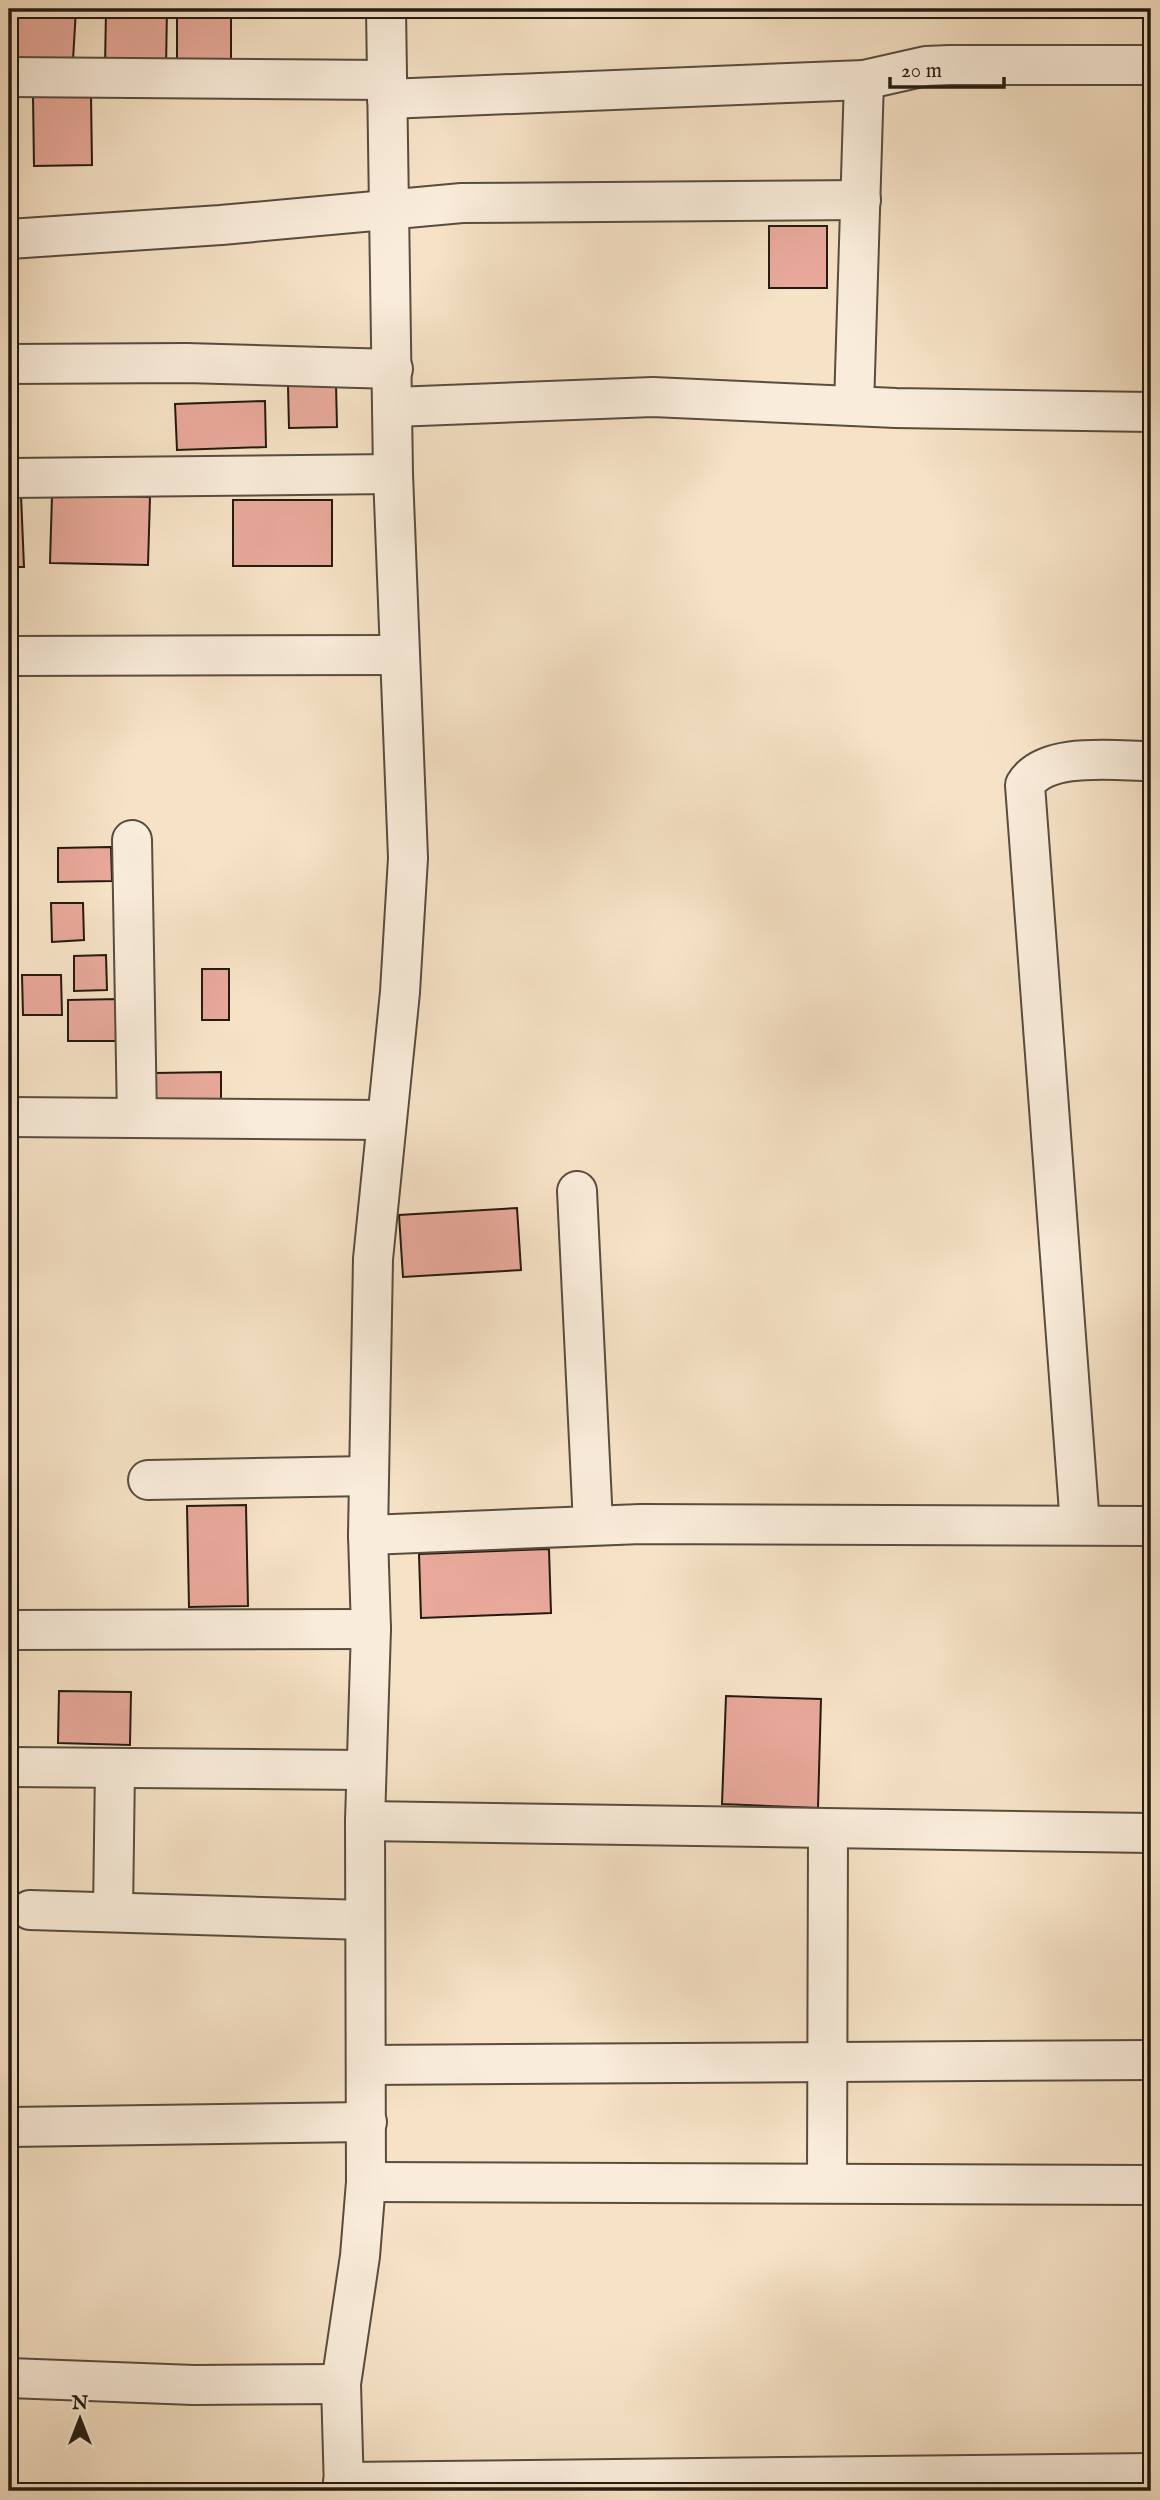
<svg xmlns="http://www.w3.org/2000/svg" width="1160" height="2500" viewBox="0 0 1160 2500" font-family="'IM FELL English',serif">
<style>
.building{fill:#e8a99b;stroke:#251b10;stroke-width:2}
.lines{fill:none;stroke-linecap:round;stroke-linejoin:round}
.minor-casing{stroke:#594d3e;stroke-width:42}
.minor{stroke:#f9ecda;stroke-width:38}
</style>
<rect width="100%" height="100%" fill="#f6e2c6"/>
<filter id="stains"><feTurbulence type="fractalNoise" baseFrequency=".00286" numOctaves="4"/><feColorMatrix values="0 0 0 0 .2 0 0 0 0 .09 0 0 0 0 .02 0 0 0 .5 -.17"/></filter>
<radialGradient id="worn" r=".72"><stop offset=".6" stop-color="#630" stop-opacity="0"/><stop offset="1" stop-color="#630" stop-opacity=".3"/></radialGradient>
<g class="building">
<polygon points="15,9 76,9 72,77 11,73"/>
<polygon points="106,9 167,9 166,68 105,68"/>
<rect x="177" y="9" width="54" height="59"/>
<polygon points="91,95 92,165 34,166 33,96"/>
<rect x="769" y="226" width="58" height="62"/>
<polygon points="336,384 337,427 289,428 288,386"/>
<polygon points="265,401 266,447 177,450 175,404"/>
<polygon points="21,495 24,567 9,567 9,496"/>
<polygon points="52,495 150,497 148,565 50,563"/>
<rect x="233" y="500" width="99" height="66"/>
<polygon points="111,847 112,881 58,882 58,848"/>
<polygon points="51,903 83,903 84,940 52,942"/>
<polygon points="106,955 107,990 74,991 74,956"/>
<rect x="202" y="969" width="27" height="51"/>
<polygon points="22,975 61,975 62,1015 23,1015"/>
<polygon points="119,999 120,1041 68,1041 68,1000"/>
<polygon points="221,1072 221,1099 154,1100 154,1073"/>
<polygon points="517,1208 521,1270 403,1277 399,1215"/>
<polygon points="246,1505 248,1606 189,1607 187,1506"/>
<polygon points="549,1549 551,1613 421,1618 419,1554"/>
<polygon points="59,1691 131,1692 130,1745 58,1743"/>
<polygon points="726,1696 821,1699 818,1808 722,1804"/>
</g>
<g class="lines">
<defs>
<g id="minor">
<polyline points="9,77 387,80"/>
<polyline points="387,99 864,80 926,66 950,65 1151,65"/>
<polyline points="9,239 221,225 462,203 861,200"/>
<polyline points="9,364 186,363 393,369"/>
<polyline points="854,406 864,80"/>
<polyline points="394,407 653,397 896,408 1151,412"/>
<polyline points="9,478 393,474"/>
<polyline points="9,656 398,655"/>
<polyline points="132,840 137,1118"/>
<polyline points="9,1117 385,1120"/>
<polyline points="577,1191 593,1524"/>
<polyline points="148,1480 369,1476"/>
<path d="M 1080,1525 L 1025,785 C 1045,751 1115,761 1151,761"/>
<polyline points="368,1535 641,1524 1151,1526"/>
<polyline points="9,1630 371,1629"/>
<polyline points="9,1767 366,1770"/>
<polyline points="365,1821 1151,1833"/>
<polyline points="30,1910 365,1920"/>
<polyline points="113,1912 115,1768"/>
<polyline points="367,2065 1151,2060"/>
<polyline points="9,2127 367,2122"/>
<polyline points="366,2182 1151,2185"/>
<polyline points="827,2182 828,1830"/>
<polyline points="9,2378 194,2385 341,2384"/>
<polyline points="343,2482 1151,2473"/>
<polyline points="344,2491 341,2384 360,2256 366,2182 365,1821 371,1629 368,1535 373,1259 400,992 408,858 393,474 386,9"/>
</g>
</defs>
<use href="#minor" class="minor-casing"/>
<use href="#minor" class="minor"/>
</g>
<rect width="1160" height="2500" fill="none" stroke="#f6e2c6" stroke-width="35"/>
<rect x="10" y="10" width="1139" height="2479" fill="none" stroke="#251b10" stroke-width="3.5"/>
<rect x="18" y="18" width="1125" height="2465" fill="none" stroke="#251b10" stroke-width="2"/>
<g transform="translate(80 2419)" stroke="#f9ecda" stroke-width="5" paint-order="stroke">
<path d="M0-5L12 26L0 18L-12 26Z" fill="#251b10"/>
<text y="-10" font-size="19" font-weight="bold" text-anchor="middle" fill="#251b10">N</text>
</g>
<path d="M890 77v10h114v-10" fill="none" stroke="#251b10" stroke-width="3.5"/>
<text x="901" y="77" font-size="21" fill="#251b10" stroke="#f9ecda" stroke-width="5" paint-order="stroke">20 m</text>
<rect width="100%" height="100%" filter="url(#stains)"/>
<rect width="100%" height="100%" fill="url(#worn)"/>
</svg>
